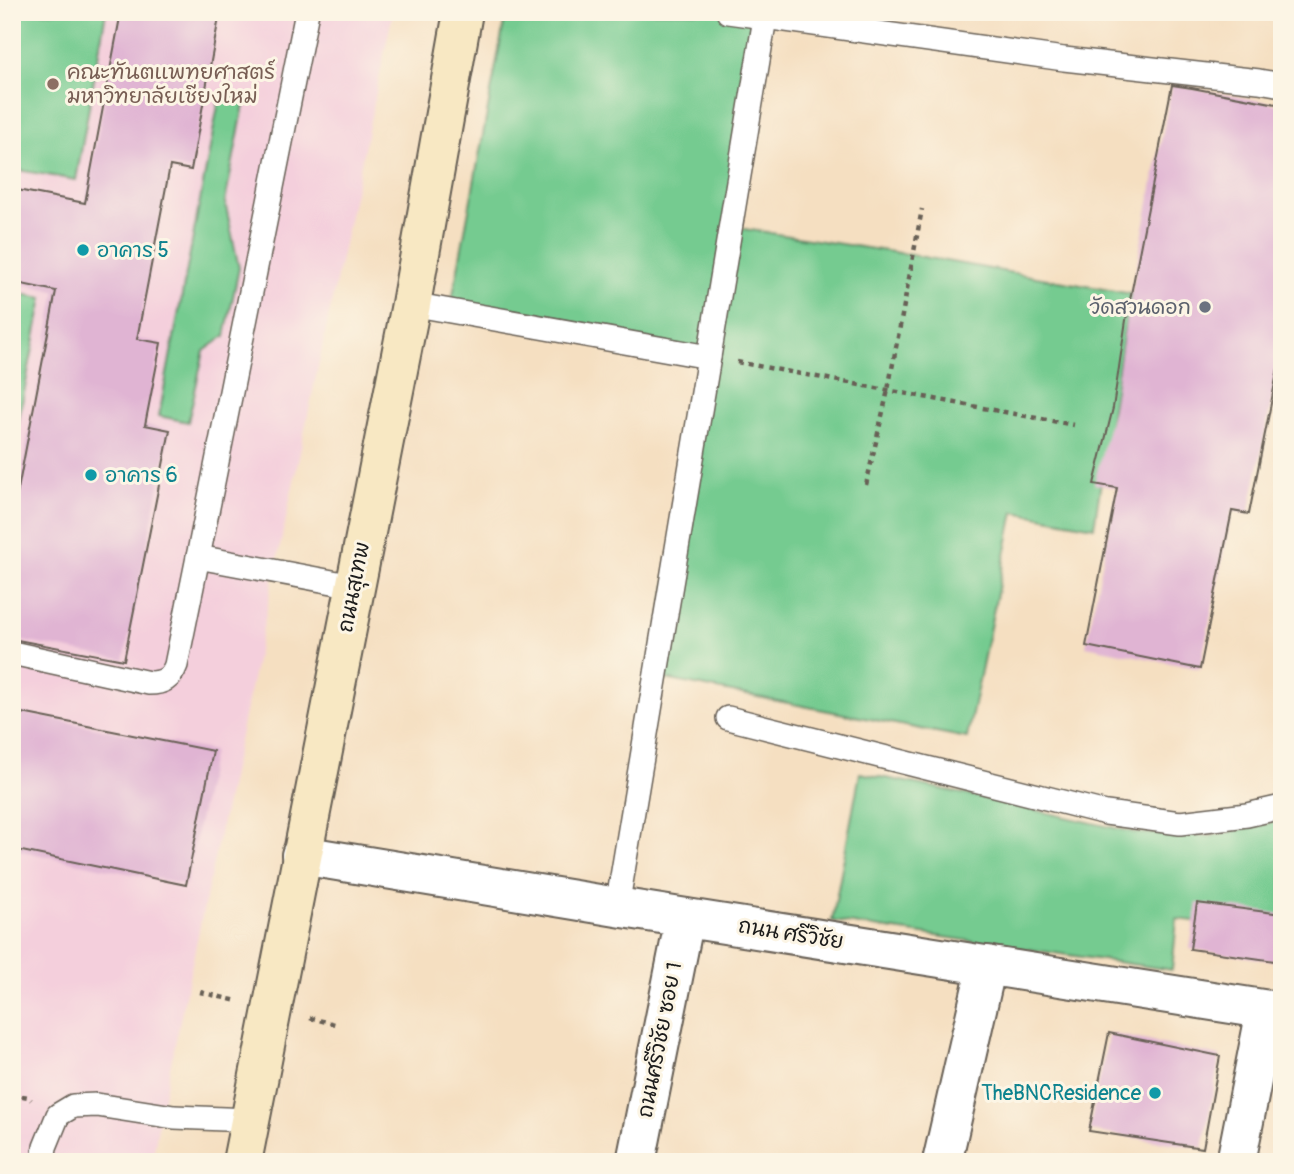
<svg xmlns="http://www.w3.org/2000/svg" width="1294" height="1174" viewBox="0 0 1294 1174" font-family="Pangolin,'Playpen Sans Thai',sans-serif">
<style>
.built{fill:#f4cfdc}
.green{fill:#74cb90;stroke:#487456;stroke-width:2}
.building{fill:#e0b4d3}
.lines{fill:none;stroke-linecap:round;stroke-linejoin:round}
.service-casing{stroke:#686056;stroke-width:26}
.minor-casing{stroke:#686056;stroke-width:42}
.secondary-casing{stroke:#686056;stroke-width:42}
.path{stroke:#686056;stroke-width:4.5;stroke-dasharray:5 5;stroke-linecap:butt}
.service{stroke:#fff;stroke-width:23}
.minor{stroke:#fff;stroke-width:38}
.secondary{stroke:#f8e8c3;stroke-width:38}
.education-dot{fill:#8d6e63;stroke:#fcf5e5;stroke-width:2.5}
.culture-dot{fill:#0f9aa8;stroke:#fcf5e5;stroke-width:2.5}
.worship-dot{fill:#6b7280;stroke:#fcf5e5;stroke-width:2.5}
.labels{text-anchor:middle;dominant-baseline:central;stroke-width:6;stroke-linejoin:round;paint-order:stroke}
.education-label{font-size:21px;fill:#785e54;stroke:#fcf5e5;text-anchor:start}
.culture-label{font-size:21px;fill:#0d838f;stroke:#fcf5e5;text-anchor:start}
.worship-label{font-size:21px;fill:#5b616d;stroke:#fcf5e5;text-anchor:end}
.street-label{font-size:21px;fill:#1c1c1c;stroke:#fcf5e5}
</style>
<rect width="100%" height="100%" fill="#fcf5e5"/>
<filter id="ink" filterUnits="userSpaceOnUse"><feTurbulence type="fractalNoise" baseFrequency=".0143" numOctaves="2"/><feDisplacementMap in="SourceGraphic" scale="14" xChannelSelector="R" yChannelSelector="G"/><feConvolveMatrix kernelMatrix="1 2 1 2 8 2 1 2 1" color-interpolation-filters="sRGB"/></filter>
<filter id="wash" filterUnits="userSpaceOnUse"><feTurbulence type="fractalNoise" baseFrequency=".00686" numOctaves="4" result="noise"/><feDisplacementMap in="SourceGraphic" scale="28" xChannelSelector="R" yChannelSelector="G"/><feGaussianBlur stdDeviation="1.57" result="paint"/><feColorMatrix in="noise" values="0 0 0 0 0 0 0 0 0 0 0 0 0 0 0 0 0 1.4 0 .05"/><feComposite in="paint" operator="in"/></filter>
<g filter="url(#wash)">
<rect width="100%" height="100%" fill="#f5dfc1"/>
<polygon class="built" points="12,12 393,12 160,1115 152,1162 12,1162"/>
<g class="green">
<polygon points="12,12 106,12 76,180 12,169"/>
<polygon points="506,12 725,12 765,18 731,227 912,255 1132,294 1126,320 1094,527 1014,512 967,738 650,676 708,357 450,311"/>
<polygon points="220,95 245,100 225,202 239,268 225,336 204,351 188,422 159,416"/>
<polygon points="12,292 43,298 12,453"/>
<polygon points="860,773 937,788 1137,833 1211,836 1282,820 1282,931 1177,919 1172,970 832,921"/>
</g>
<g id="blocks">
<g class="building">
<polygon points="121,12 220,12 191,170 170,166 137,339 161,343 145,425 170,430 124,660 12,639 12,521 56,291 12,282 12,189 85,203"/>
<polygon points="1172,85 1192,88 1282,105 1282,348 1249,514 1232,511 1200,669 1086,646 1117,488 1094,484 1113,408 1126,320"/>
<polygon points="12,711 213,751 186,885 12,849"/>
<polygon points="1197,903 1282,914 1282,962 1190,949"/>
<polygon points="1109,1033 1220,1056 1203,1148 1089,1131"/>
</g>
</g>
</g>
<g filter="url(#ink)">
<use href="#blocks" fill-opacity="0" stroke="#686056" stroke-width="2"/>
<g class="lines">
<defs>
<g id="service">
<polyline points="728,12 1064,59 1259,81 1282,85"/>
<polyline points="411,304 709,357 765,18"/>
<polyline points="198,557 307,12"/>
<path d="M 12,653 L 149,683 C 163,683 171,679 176,665 L 198,557 L 354,586"/>
<polyline points="728,718 1106,813 1180,823 1247,815 1282,807"/>
<polyline points="617,907 709,357"/>
<polyline points="43,1162 45,1147 58,1115 73,1106 97,1105 174,1117 250,1120"/>
</g>
<g id="minor">
<polyline points="301,855 617,907 1282,1012"/>
<polyline points="636,1162 685,918"/>
<polyline points="942,1162 987,965"/>
<polyline points="1236,1162 1266,1010"/>
</g>
<polyline id="secondary" points="242,1162 411,304 463,12"/>
</defs>
<use href="#service" class="service-casing"/>
<use href="#minor" class="minor-casing"/>
<use href="#secondary" class="secondary-casing"/>
<g class="path">
<polyline points="737,362 1074,425"/>
<polyline points="866,485 888,390 922,209"/>
<polyline points="200,992 237,1001"/>
<polyline points="310,1018 335,1024"/>
<polyline points="12,1094 28,1097 31,1100"/>
</g>
<use href="#service" class="service"/>
<use href="#minor" class="minor"/>
<use href="#secondary" class="secondary"/>
</g>
</g>
<circle class="education-dot" cx="53" cy="84" r="7"/>
<g class="culture-dot">
<circle cx="83" cy="250" r="7"/>
<circle cx="91" cy="475" r="7"/>
<circle cx="1155" cy="1093" r="7"/>
</g>
<circle class="worship-dot" cx="1205" cy="307" r="7"/>
<g class="labels">
<g class="education-label">
<text x="67" y="72">คณะทันตแพทยศาสตร์<tspan x="67" dy="24">มหาวิทยาลัยเชียงใหม่</tspan></text>
</g>
<g class="culture-label">
<text x="97" y="250">อาคาร 5</text>
<text x="105" y="475">อาคาร 6</text>
<text x="1141" y="1093" text-anchor="end">TheBNCResidence</text>
</g>
<g class="worship-label">
<text x="1191" y="307">วัดสวนดอก</text>
</g>
<g class="street-label">
<text transform="translate(354 587) rotate(-79)">ถนนสุเทพ</text>
<text transform="translate(791 934) rotate(9)">ถนน ศรีวิชัย</text>
<text transform="translate(660 1040) rotate(-79)">ถนนศรีวิชัย ซอย 1</text>
</g>
</g>
<rect width="1294" height="1174" fill="none" stroke="#fcf5e5" stroke-width="42"/>
</svg>
